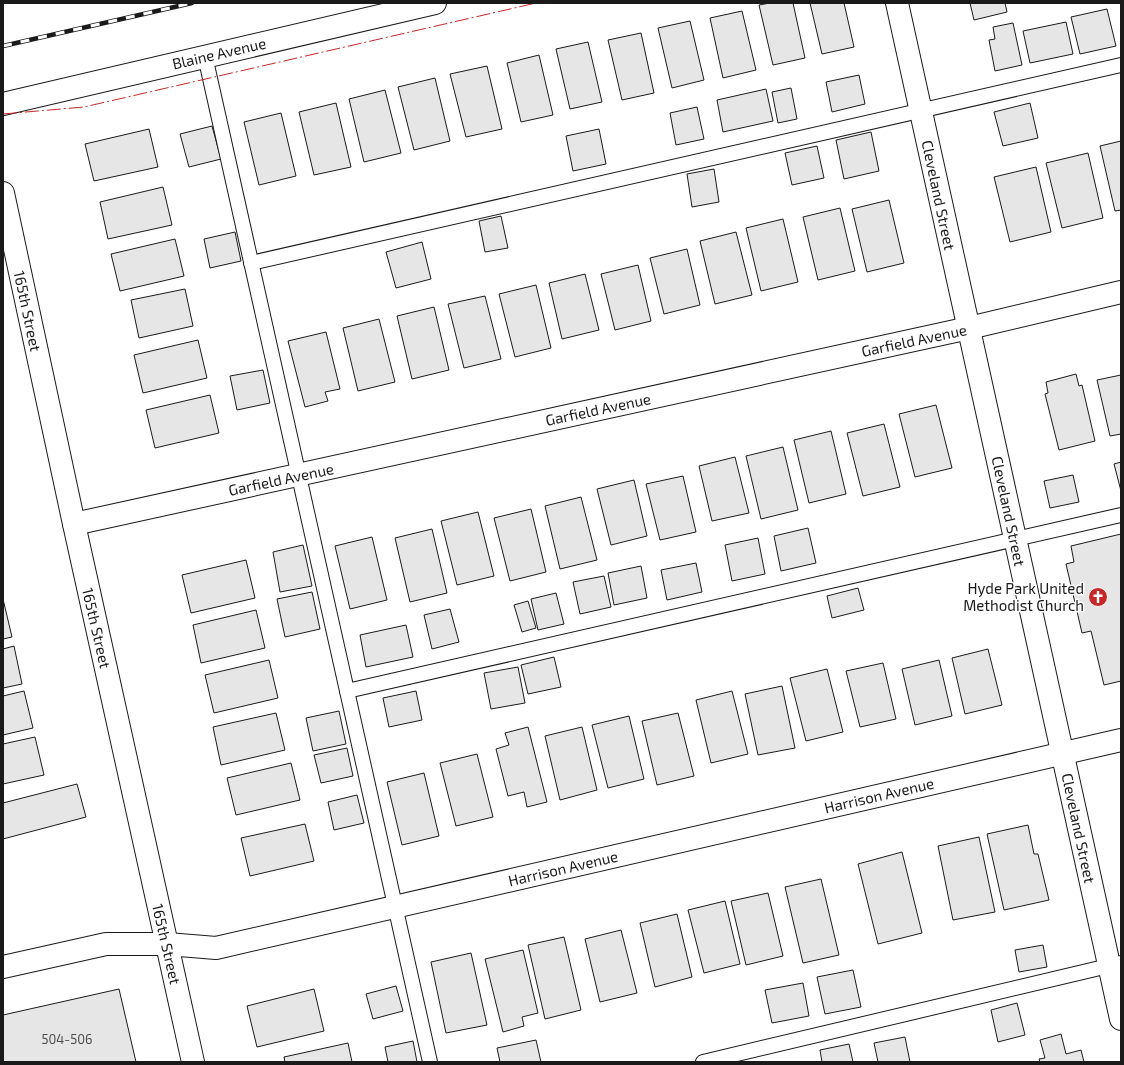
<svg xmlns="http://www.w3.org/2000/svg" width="1124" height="1065" viewBox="0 0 1124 1065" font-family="'Exo 2',sans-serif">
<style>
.building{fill:#e6e6e6;stroke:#1a1a1a}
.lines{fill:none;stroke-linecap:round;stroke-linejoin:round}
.lane-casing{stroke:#1a1a1a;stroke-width:16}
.street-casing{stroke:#1a1a1a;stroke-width:24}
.secondary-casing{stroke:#1a1a1a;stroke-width:24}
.lane{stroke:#fff;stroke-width:14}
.street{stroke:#fff;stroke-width:22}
.secondary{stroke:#fff;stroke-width:22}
.rail-casing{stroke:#1a1a1a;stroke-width:4.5}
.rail{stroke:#fff;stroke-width:3;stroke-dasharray:9;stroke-linecap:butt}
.power{stroke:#c62828;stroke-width:1;stroke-dasharray:14 3 2 3;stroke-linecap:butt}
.labels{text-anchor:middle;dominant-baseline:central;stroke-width:3;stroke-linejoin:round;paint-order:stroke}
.number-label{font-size:13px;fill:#4d4d4d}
.street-label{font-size:15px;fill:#1a1a1a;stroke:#fff}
.poi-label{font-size:15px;fill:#1a1a1a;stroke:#fff;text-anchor:end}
</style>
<rect width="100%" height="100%" fill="#fff"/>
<g class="building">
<polygon points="770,3 793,3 805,58 773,65 759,5"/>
<polygon points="810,3 844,3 854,47 822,54"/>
<polygon points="970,3 1005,3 1007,12 974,20"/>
<polygon points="1107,9 1116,46 1080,54 1071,17"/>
<polygon points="742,11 756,70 723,78 710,18"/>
<polygon points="690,21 704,80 672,88 658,28"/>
<polygon points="1066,22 1073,54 1030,63 1023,31"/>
<polygon points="1013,23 1022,65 995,71 989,40 995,39 993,27"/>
<polygon points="641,33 654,93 622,100 608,40"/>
<polygon points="588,42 602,102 570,109 556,49"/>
<polygon points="539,55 553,115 521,122 507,63"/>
<polygon points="487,66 502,129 466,137 450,74"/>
<polygon points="859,75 865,104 832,112 826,82"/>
<polygon points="435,78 450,141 414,150 398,87"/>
<polygon points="791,88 797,119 778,123 772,92"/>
<polygon points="766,89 773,121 723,132 717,100"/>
<polygon points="385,90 401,153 364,162 349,99"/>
<polygon points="336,103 351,167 314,175 299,112"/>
<polygon points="1030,103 1038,138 1003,146 994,112"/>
<polygon points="697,107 704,139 676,145 670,113"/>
<polygon points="281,113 296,176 259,185 244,122"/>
<polygon points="212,126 221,159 189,167 180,134"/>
<polygon points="149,129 158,167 94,181 85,144"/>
<polygon points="599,129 606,164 573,171 566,136"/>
<polygon points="871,132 879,171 844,179 836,140"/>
<polygon points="1121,141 1121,210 1115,211 1100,146"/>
<polygon points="817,146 824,178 792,185 785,153"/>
<polygon points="1088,153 1103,218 1062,228 1046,163"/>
<polygon points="1036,167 1051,232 1010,242 994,177"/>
<polygon points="714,169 719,202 692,207 687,174"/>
<polygon points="163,187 172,225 108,239 100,202"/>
<polygon points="889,200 904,263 867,272 852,209"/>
<polygon points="840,208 855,271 818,280 803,217"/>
<polygon points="501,216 508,248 485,252 479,221"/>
<polygon points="783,219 798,282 761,291 746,228"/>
<polygon points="235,232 241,261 210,268 204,239"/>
<polygon points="736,232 752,295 715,304 700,241"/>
<polygon points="175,239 184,276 120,291 111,254"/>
<polygon points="422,242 431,279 396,288 386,252"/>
<polygon points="687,249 700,305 664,314 650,258"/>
<polygon points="638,265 651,321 615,330 601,274"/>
<polygon points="585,274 599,330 562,339 549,283"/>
<polygon points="536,285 551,348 515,357 499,294"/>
<polygon points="185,289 193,326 139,338 131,300"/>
<polygon points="485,296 501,359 464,368 448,304"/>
<polygon points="434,307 449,370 412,379 397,316"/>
<polygon points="379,319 395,382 358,391 343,328"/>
<polygon points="326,332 340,389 325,392 328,401 305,407 288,341"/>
<polygon points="198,340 207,378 143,393 134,355"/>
<polygon points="263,370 270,403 237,410 230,376"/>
<polygon points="1076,374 1079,386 1082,385 1095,441 1059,450 1045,394 1048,393 1046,382"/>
<polygon points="1121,375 1121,434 1110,436 1097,380"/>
<polygon points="210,395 219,433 155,448 146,410"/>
<polygon points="936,405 952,468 915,477 899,414"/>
<polygon points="884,424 900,487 863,496 847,433"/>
<polygon points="831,431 846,494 809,503 794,440"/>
<polygon points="783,447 798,510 761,519 746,456"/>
<polygon points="735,457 749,513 712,521 699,466"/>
<polygon points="1121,462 1121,491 1114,464"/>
<polygon points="1073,475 1079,502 1050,508 1044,481"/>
<polygon points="683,476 696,532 660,540 646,484"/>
<polygon points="634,480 647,536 611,545 597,489"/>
<polygon points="581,497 597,560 560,569 545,506"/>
<polygon points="531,509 546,572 510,581 494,518"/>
<polygon points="478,512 494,576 457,585 441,521"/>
<polygon points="808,528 816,563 781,571 774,536"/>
<polygon points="432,529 447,593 410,602 395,538"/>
<polygon points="1121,534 1121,681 1104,685 1091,631 1082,633 1066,564 1074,562 1071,546"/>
<polygon points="372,537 387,600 350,609 335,546"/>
<polygon points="758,538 765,574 732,581 725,545"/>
<polygon points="303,545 312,586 280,592 273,552"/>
<polygon points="246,560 255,598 191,613 182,575"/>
<polygon points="696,563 702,592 667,600 661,570"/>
<polygon points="641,566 647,598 614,605 608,573"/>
<polygon points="604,576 611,607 580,614 573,582"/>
<polygon points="858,588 864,610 832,618 827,596"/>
<polygon points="312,592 320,629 285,637 277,599"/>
<polygon points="556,593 564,624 538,630 531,599"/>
<polygon points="3,599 12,637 3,639"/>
<polygon points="528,601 536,628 522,632 514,605"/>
<polygon points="450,609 459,642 432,649 424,615"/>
<polygon points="256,610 265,648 201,663 193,625"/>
<polygon points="406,625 413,657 366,667 360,635"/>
<polygon points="14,646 22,684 3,688 3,649"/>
<polygon points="988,649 1002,705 965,714 952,658"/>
<polygon points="554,657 561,687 528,694 521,665"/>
<polygon points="269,660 278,698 214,713 205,675"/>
<polygon points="939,660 952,716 915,725 902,669"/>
<polygon points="883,663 896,719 860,727 846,671"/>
<polygon points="518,667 525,703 491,709 484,673"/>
<polygon points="827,669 843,732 806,741 790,678"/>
<polygon points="782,686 795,748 758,755 745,694"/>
<polygon points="24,691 33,728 3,735 3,696"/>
<polygon points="416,691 422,720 389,727 383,698"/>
<polygon points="732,691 748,754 711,763 696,700"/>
<polygon points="339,711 346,744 313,751 306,718"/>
<polygon points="276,713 285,750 221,765 213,727"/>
<polygon points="678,713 694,776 657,785 642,721"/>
<polygon points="629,716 644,779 608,788 592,725"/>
<polygon points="528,727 547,802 527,807 524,792 508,796 496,749 509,745 505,733"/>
<polygon points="582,727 597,790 560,800 545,736"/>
<polygon points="35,737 44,775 3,784 3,744"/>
<polygon points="347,748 353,776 321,783 314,755"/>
<polygon points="477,754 493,817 456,826 440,763"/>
<polygon points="291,763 300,800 236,815 227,778"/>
<polygon points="424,773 439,836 402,845 387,782"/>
<polygon points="77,784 86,817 3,839 3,803"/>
<polygon points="357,795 364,823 334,830 328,802"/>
<polygon points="305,824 314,861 250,876 241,838"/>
<polygon points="1028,825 1034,854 1038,854 1049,900 1004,910 987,834"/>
<polygon points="979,837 995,912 953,920 938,846"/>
<polygon points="902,852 922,933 878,944 858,864"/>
<polygon points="821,879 839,955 803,963 785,887"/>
<polygon points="768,893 783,956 746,965 731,901"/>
<polygon points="725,901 740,964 704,973 688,910"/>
<polygon points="677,914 692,977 655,987 640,923"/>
<polygon points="621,930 637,993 600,1002 585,939"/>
<polygon points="564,937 581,1010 545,1019 528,945"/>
<polygon points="1043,945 1047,967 1019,972 1015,950"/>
<polygon points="523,950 538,1013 522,1017 524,1026 503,1032 485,959"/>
<polygon points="471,953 487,1025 446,1033 431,962"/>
<polygon points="853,970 861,1007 825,1014 817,977"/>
<polygon points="803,983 809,1016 772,1023 765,990"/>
<polygon points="396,986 403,1011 373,1019 366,994"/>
<polygon points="119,989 136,1062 3,1062 3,1015"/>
<polygon points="314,989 324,1031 257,1047 247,1006"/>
<polygon points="1017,1003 1025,1035 998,1042 991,1010"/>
<polygon points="1061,1034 1066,1054 1081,1050 1084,1062 1040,1062 1039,1059 1045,1058 1040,1040"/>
<polygon points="905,1037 910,1062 878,1062 874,1043"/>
<polygon points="536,1040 541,1062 500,1062 497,1048"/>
<polygon points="413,1041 417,1062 388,1062 385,1047"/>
<polygon points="348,1043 352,1062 285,1062 284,1057"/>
<polygon points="849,1044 853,1062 822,1062 820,1050"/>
</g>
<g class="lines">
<defs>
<g id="lane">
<polyline points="205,56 430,1062"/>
<polyline points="251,263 1121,65"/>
<polyline points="347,691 1121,515"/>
<polyline points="703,1062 1121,963"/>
</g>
<g id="street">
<polyline points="897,3 1121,1019"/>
<polyline points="3,104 435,3"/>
<polyline points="74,524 969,328 1121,292"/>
<polyline points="167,944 216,948 1121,740"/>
</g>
<g id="secondary">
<polyline points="3,193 74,524 193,1062"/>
<polyline points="3,967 106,944 167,944"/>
</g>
</defs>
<use href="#lane" class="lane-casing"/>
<use href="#street" class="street-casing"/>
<use href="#secondary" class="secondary-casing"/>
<use href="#lane" class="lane"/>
<use href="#street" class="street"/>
<use href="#secondary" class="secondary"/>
<defs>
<polyline id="rail" points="3,46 192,3"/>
</defs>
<use href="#rail" class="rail-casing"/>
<use href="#rail" class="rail"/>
<polyline class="power" points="3,114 84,107 536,3"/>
</g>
<defs>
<symbol id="church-disc" viewBox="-11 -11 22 22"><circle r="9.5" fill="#c62828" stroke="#fff"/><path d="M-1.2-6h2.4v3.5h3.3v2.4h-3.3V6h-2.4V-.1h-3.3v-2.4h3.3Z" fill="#fff"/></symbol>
</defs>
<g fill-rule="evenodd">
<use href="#church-disc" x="1087" y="586" width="22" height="22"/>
</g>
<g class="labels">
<g class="number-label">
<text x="67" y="1039">504-506</text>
</g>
<g class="street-label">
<text transform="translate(219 53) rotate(-13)">Blaine Avenue</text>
<text transform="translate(939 195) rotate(78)">Cleveland Street</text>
<text transform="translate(28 311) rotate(78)">165th Street</text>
<text transform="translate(914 340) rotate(-12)">Garfield Avenue</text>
<text transform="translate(598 409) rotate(-12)">Garfield Avenue</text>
<text transform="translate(281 479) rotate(-12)">Garfield Avenue</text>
<text transform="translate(1009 511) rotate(78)">Cleveland Street</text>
<text transform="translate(97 628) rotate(77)">165th Street</text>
<text transform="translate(879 795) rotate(-13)">Harrison Avenue</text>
<text transform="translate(1079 828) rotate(78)">Cleveland Street</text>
<text transform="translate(563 868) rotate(-13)">Harrison Avenue</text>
<text transform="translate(167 944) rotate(77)">165th Street</text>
</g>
<g class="poi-label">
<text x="1084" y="588">Hyde Park United<tspan x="1084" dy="17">Methodist Church</tspan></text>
</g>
</g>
<rect width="1124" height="1065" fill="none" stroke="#1a1a1a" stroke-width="8"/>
</svg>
